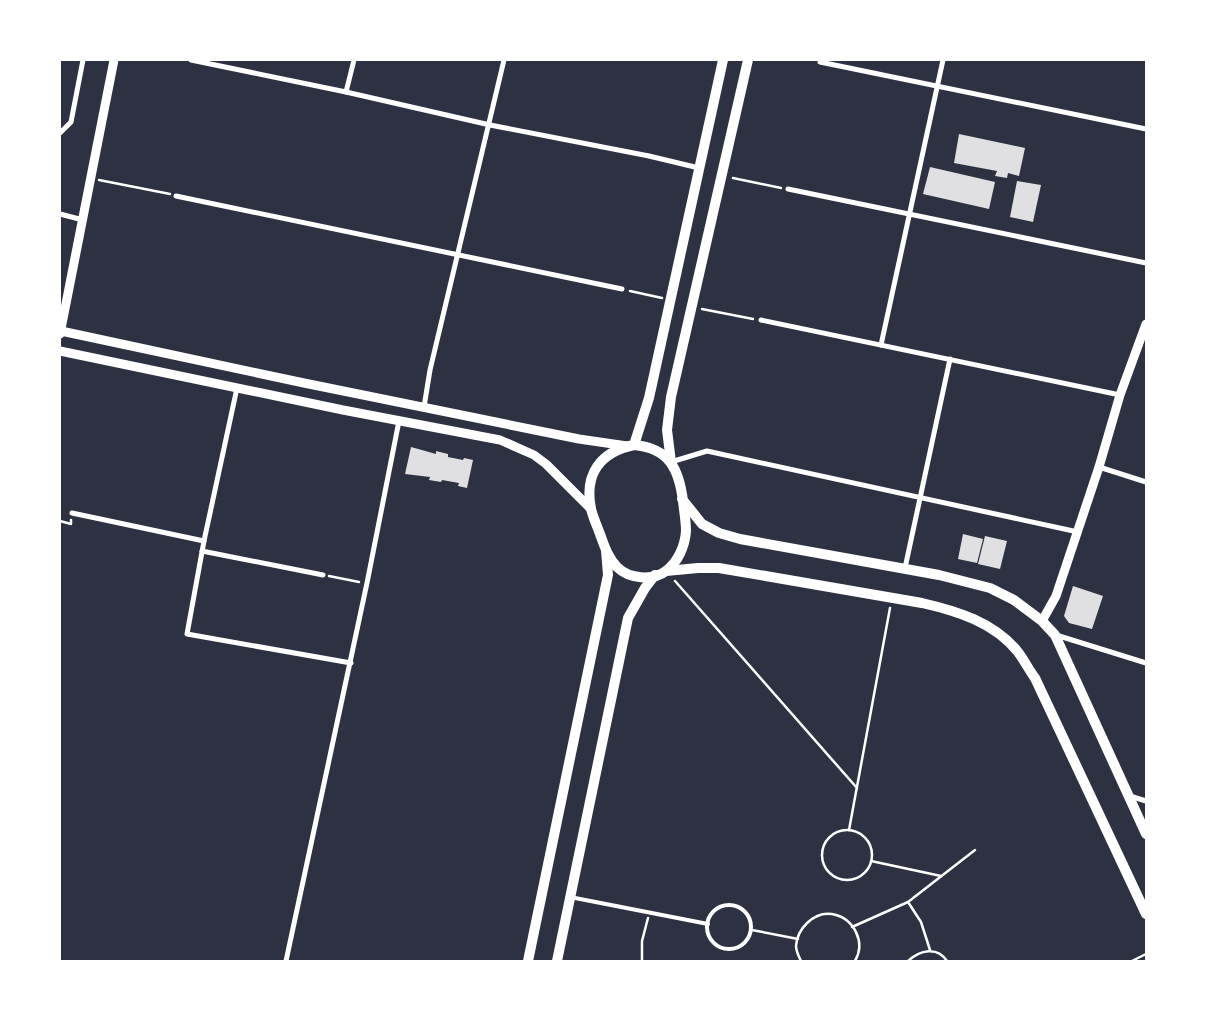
<svg xmlns="http://www.w3.org/2000/svg" width="1206" height="1021" viewBox="0 0 1206 1021" font-family="'Titillium Web',sans-serif">
<style>
.building{fill:#e0e0e3}
.lines{fill:none;stroke-linecap:round;stroke-linejoin:round}
.path{stroke:#fff;stroke-width:2.5}
.service{stroke:#fff;stroke-width:4}
.minor{stroke:#fff;stroke-width:5}
.tertiary{stroke:#fff;stroke-width:9}
.secondary{stroke:#fff;stroke-width:10}
</style>
<rect width="100%" height="100%" fill="#2d3142"/>
<g class="building">
<polygon points="959,134 1025,148 1019,176 1008,173 1007,178 995,176 997,171 954,163"/>
<polygon points="930,167 995,182 989,209 923,194"/>
<polygon points="1017,181 1041,185 1033,222 1010,217"/>
<polygon points="411,447 436,454 436,451 448,454 448,457 463,460 464,458 473,460 467,488 458,486 459,483 442,480 441,482 429,480 430,477 405,474"/>
<polygon points="963,534 983,539 977,563 958,559"/>
<polygon points="985,536 1007,541 1000,569 978,564"/>
<polygon points="1073,586 1103,596 1092,629 1069,623 1064,616"/>
</g>
<g class="lines">
<g class="path">
<polyline points="733,178 781,188"/>
<polyline points="99,180 170,194"/>
<polyline points="630,291 662,298"/>
<polyline points="702,309 753,319"/>
<polyline points="60,521 71,524 71,520"/>
<polyline points="329,576 359,582"/>
<polyline points="675,581 857,788"/>
<polyline points="849,830 890,608"/>
<circle cx="847" cy="855" r="25"/>
<polyline points="871,861 941,876"/>
<polyline points="908,902 921,922 930,950"/>
<polyline points="852,927 908,902 975,850"/>
<polyline points="752,930 798,939"/>
<polyline points="642,961 642,941 648,918"/>
<path d="M 801,961 C 799,957 796,951 796,946 C 797,929 814,911 832,914 C 854,918 866,942 855,961"/>
<path d="M 908,961 C 920,950 937,946 947,961"/>
<polyline points="1132,961 1146,954"/>
</g>
<g class="service">
<polyline points="570,897 708,924"/>
<circle cx="729" cy="927" r="22"/>
</g>
<g class="minor">
<polyline points="191,60 346,92 490,125 649,156 699,168"/>
<polyline points="820,62 1146,129"/>
<polyline points="346,92 354,60"/>
<polyline points="60,133 71,122 83,60"/>
<polyline points="788,189 1146,263"/>
<polyline points="176,196 622,289"/>
<polyline points="60,214 83,220"/>
<polyline points="761,320 1120,395"/>
<polyline points="881,345 943,60"/>
<polyline points="237,388 204,541 187,634 351,663"/>
<polyline points="424,407 430,370 504,60"/>
<polyline points="671,462 707,451 1078,532"/>
<polyline points="1099,467 1146,482"/>
<polyline points="72,513 204,541"/>
<polyline points="202,551 323,575"/>
<polyline points="905,568 950,359"/>
<polyline points="1056,635 1146,663"/>
<polyline points="1130,796 1146,801"/>
<polyline points="286,961 367,583 399,421"/>
</g>
<g class="tertiary">
<polyline points="61,331 304,383 579,439 627,446"/>
<polyline points="60,334 114,60"/>
<polyline points="60,351 343,410 500,440 534,455 546,464 591,509"/>
<polyline points="1042,621 1056,596 1099,467 1120,395 1146,324"/>
</g>
<g class="secondary">
<polyline points="634,445 649,398 723,60"/>
<path d="M 634,445 C 669,448 679,469 683,501 C 684,511 686,521 686,531 C 685,546 678,562 666,571 C 653,581 629,579 617,567 C 608,558 604,545 600,534 C 597,526 593,517 591,509 C 584,474 600,452 634,445 Z"/>
<polyline points="671,462 667,430 671,397 748,60"/>
<polyline points="682,499 702,524 719,533 740,539 939,575 990,588 1014,600 1042,621 1055,635 1146,834"/>
<path d="M 666,571 L 698,568 L 719,568 L 922,603 C 957,611 994,622 1018,652 C 1024,660 1029,670 1035,678 L 1146,914"/>
<polyline points="528,961 608,575 606,550"/>
<polyline points="557,961 628,618 645,588 655,575"/>
</g>
</g>
<rect width="1206" height="1021" fill="none" stroke="#ffffff" stroke-width="122"/>
</svg>
